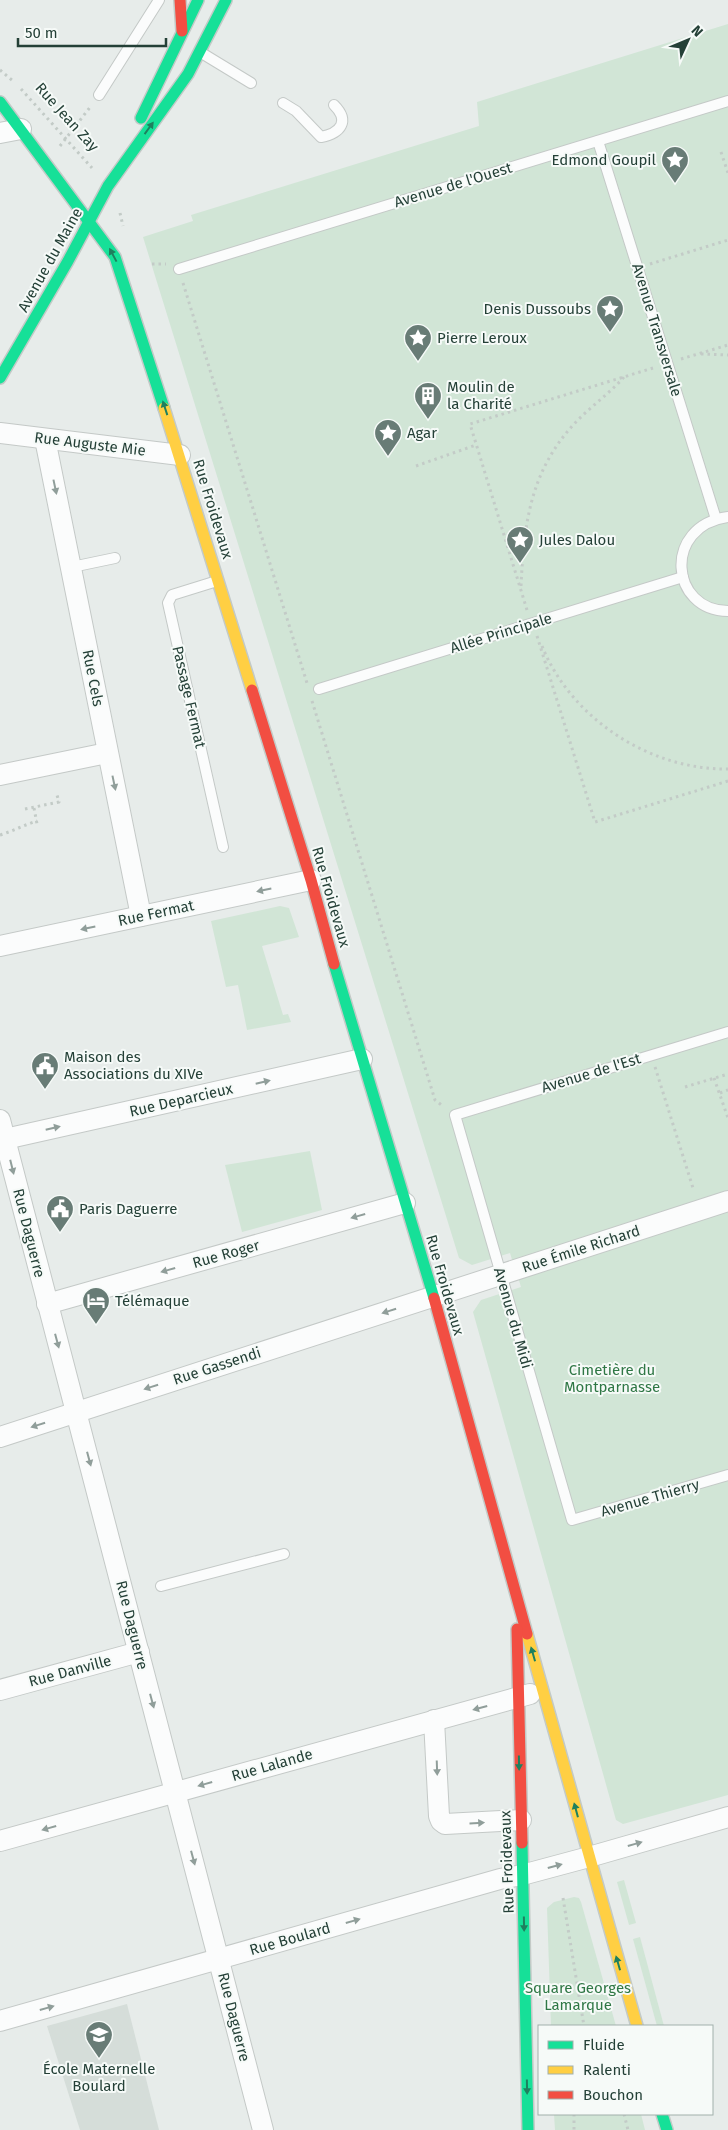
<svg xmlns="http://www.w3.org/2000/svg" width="728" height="2130" viewBox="0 0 728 2130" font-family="'Fira Sans',sans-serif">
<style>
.built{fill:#d5ddd9}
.green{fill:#d1e5d6}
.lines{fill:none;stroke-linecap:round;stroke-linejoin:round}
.lane-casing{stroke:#c4c9c7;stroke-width:12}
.street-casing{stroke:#c4c9c7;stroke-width:22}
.fast-casing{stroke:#c3cac7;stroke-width:14}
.slow-casing{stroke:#c3cac7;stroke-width:14}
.jam-casing{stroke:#c3cac7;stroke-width:14}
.path{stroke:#c3cbc7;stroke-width:3;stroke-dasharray:2.5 4;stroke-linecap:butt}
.lane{stroke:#fbfcfc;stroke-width:10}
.street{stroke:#fbfcfc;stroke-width:20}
.fast{stroke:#16e098;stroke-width:11}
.slow{stroke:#ffcf43;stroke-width:11}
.jam{stroke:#f24e42;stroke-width:11}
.oneway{fill:#1e805e}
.oneway2{fill:#909e9a}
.labels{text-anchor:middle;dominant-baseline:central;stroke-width:4;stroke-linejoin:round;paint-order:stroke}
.street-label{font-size:15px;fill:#244037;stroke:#f6faf8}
.poi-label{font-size:15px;fill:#244037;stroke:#f6faf8;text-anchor:start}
.park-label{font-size:15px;fill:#2f7745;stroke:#f6faf8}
</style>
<rect width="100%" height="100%" fill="#e7ecea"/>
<polygon class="built" points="127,2004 159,2130 80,2130 47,2026"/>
<g class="green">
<polygon points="728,24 728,1194 513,1263 510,1253 472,1265 459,1258 143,237 193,221 191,215 479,126 477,102"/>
<polygon points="280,906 289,908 299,937 262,946 283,1015 288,1014 291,1022 247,1030 238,985 226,987 211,921"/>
<polygon points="310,1151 322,1210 242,1232 225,1165"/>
<polygon points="728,1209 728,1795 623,1824 616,1820 473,1312 481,1300 521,1287 518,1277"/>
<polygon points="624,1880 636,1923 629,1925 617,1882"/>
<polygon points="574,1897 579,1898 581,1902 616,2026 551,2026 547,1908 554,1902"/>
<polygon points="640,1937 664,2026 657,2026 633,1939"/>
<polygon points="554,2114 641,2114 645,2130 555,2130"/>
</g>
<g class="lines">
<defs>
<g id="lane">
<polyline points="200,52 251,83"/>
<polyline points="99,95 159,0"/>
<path d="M 283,103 L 296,111 L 321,137 C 341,133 350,121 334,105"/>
<polyline points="598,141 716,519"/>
<polyline points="179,269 728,101"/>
<path d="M 728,517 C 662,526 670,611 728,611"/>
<polyline points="72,567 115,558"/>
<polyline points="217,581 172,595 168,603 223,847"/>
<polyline points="319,689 683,577"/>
<polyline points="728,1032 455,1115 572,1520 728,1475"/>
<polyline points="161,1586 284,1554"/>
</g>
<g id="street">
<polyline points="0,133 21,129"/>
<polyline points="0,433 180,455"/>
<polyline points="45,439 141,916"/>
<polyline points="0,775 107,753"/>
<polyline points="0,946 311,880"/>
<polyline points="0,1120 263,2130"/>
<polyline points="0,1142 14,1137 362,1059"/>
<polyline points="47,1304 405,1203"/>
<polyline points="0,1437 728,1201"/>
<polyline points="0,1690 139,1652"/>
<polyline points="434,1720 439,1816 441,1821 445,1824 521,1820"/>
<polyline points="0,1841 530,1694"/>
<polyline points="0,2021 500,1879 522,1875 589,1857 728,1817"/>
</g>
<g id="fast">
<polyline points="0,102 115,257 164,408"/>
<polyline points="141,118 198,0"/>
<polyline points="0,378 68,261 108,186 188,74 226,0"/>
<polyline points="334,964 434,1298"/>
<polyline points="522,1843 528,2130"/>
<polyline points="662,2114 667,2130"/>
</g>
<g id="slow">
<polyline points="164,408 252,690"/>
<polyline points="527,1634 637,2026"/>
</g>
<g id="jam">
<polyline points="180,0 182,31"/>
<polyline points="252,690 311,880 334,964"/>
<polyline points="434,1298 527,1634"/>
<polyline points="517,1629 522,1843"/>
</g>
</defs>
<use href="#lane" class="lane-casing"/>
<use href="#street" class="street-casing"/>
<use href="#fast" class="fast-casing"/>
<use href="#slow" class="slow-casing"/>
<use href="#jam" class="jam-casing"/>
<g class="path">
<polyline points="0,70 13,81"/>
<polyline points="21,89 92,168"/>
<polyline points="60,146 91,106"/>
<polyline points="721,152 728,173"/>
<polyline points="120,213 123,226"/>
<polyline points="152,264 166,264"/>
<polyline points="650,264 728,240"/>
<polyline points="183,283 307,683"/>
<polyline points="701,354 728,355"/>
<polyline points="681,359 728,345"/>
<polyline points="416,466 476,445"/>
<path d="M 521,586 C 524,524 530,472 574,424 C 590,407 609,394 624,377"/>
<polyline points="527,610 470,424 653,368"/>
<polyline points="537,636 595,822 728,781"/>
<path d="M 542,646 C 571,718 649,770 728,769"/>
<polyline points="312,701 435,1100 444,1107"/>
<polyline points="34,808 37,824"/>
<polyline points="25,809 59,802 57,795"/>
<path d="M 0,835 C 13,831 24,825 37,821"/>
<polyline points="655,1067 693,1188"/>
<polyline points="714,1078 728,1118"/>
<polyline points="685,1087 728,1074"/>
<polyline points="720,1093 728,1090"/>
<polyline points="563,1898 584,2026"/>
<polyline points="574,2114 574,2130"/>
<polyline points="624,2114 628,2130"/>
</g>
<use href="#lane" class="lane"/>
<use href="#street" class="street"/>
<use href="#fast" class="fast"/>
<use href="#slow" class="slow"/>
<use href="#jam" class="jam"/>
</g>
<defs><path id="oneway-solid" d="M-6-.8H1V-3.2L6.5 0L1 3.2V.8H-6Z" transform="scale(1.25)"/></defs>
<g class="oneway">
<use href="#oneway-solid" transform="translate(149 128) rotate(-54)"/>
<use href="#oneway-solid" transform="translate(113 255) rotate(-118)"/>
<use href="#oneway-solid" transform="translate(165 408) rotate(-108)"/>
<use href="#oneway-solid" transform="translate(533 1654) rotate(-106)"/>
<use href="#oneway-solid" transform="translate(519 1763) rotate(89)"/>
<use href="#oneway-solid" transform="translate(576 1810) rotate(-105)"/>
<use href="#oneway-solid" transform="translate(524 1924) rotate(89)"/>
<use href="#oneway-solid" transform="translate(618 1963) rotate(-106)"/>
<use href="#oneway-solid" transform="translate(527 2087) rotate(89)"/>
</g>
<g class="oneway2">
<use href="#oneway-solid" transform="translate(55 487) rotate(78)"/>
<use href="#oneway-solid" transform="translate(114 783) rotate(78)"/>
<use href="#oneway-solid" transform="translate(264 890) rotate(168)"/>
<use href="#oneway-solid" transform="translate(88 928) rotate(168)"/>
<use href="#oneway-solid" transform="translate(263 1082) rotate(-13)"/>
<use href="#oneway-solid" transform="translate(53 1128) rotate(-13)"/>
<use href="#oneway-solid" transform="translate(12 1167) rotate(76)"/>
<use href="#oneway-solid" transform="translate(358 1216) rotate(164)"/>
<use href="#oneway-solid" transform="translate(168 1270) rotate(164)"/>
<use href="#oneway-solid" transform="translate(389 1311) rotate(162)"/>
<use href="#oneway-solid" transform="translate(57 1341) rotate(75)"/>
<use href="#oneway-solid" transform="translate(151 1387) rotate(162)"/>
<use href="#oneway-solid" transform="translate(38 1425) rotate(162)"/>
<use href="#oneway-solid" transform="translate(89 1459) rotate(75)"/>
<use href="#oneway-solid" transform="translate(152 1701) rotate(75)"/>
<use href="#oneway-solid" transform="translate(480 1708) rotate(165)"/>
<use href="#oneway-solid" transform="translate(437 1768) rotate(88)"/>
<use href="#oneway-solid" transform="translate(205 1784) rotate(164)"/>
<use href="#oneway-solid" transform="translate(477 1823) rotate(-3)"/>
<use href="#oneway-solid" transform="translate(49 1828) rotate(164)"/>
<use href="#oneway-solid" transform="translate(635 1844) rotate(-16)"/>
<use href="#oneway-solid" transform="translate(193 1858) rotate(75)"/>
<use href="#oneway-solid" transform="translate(555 1866) rotate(-15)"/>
<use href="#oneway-solid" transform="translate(353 1921) rotate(-16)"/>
<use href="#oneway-solid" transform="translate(47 2008) rotate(-16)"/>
</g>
<defs>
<symbol id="sight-pin" viewBox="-11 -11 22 30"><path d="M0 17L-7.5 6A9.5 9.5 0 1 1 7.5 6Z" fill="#687c76" stroke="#f6faf8"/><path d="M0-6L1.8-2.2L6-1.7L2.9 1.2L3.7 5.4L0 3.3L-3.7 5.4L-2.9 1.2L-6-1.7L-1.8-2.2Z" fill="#fff"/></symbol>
<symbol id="building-pin" viewBox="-11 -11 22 30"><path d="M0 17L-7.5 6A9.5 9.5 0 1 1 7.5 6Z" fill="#687c76" stroke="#f6faf8"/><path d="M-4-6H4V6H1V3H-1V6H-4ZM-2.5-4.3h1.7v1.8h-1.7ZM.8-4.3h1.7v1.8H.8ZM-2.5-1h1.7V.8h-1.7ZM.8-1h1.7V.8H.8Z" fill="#fff"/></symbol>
<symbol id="civic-pin" viewBox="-11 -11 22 30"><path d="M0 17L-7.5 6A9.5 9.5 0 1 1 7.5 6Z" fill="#687c76" stroke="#f6faf8"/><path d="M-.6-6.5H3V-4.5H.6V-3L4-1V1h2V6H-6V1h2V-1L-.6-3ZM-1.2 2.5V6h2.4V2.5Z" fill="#fff"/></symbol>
<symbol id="hotel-pin" viewBox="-11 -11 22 30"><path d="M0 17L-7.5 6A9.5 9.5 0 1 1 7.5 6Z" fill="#687c76" stroke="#f6faf8"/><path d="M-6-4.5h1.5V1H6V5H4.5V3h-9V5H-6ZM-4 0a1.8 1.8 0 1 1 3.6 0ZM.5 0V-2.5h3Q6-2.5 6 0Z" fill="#fff"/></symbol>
<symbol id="school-pin" viewBox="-11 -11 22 30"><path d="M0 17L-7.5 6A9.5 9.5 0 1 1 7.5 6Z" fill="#687c76" stroke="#f6faf8"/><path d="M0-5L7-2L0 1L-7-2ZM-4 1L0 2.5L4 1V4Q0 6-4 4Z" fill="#fff"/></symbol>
</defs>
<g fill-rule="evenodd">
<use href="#sight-pin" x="659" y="144" width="32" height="43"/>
<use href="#sight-pin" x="594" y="293" width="32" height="43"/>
<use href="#sight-pin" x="402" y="322" width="32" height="43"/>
<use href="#building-pin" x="412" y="380" width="32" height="43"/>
<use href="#sight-pin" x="372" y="417" width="32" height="43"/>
<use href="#sight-pin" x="504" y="524" width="32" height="43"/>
<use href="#civic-pin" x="29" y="1050" width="32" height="43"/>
<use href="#civic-pin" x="44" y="1193" width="32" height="43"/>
<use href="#hotel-pin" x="80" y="1285" width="32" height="43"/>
<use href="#school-pin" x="83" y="2019" width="32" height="43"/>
</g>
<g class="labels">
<g class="street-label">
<text transform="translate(67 117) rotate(48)">Rue Jean Zay</text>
<text transform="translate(453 185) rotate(-17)">Avenue de l'Ouest</text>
<text transform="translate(50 260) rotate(-61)">Avenue du Maine</text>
<text transform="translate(657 330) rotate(73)">Avenue Transversale</text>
<text transform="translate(90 444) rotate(7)">Rue Auguste Mie</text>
<text transform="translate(213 509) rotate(73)">Rue Froidevaux</text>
<text transform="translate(501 633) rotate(-17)">Allée Principale</text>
<text transform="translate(93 678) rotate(79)">Rue Cels</text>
<text transform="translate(189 697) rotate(77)">Passage Fermat</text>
<text transform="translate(331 897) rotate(74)">Rue Froidevaux</text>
<text transform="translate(156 913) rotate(-12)">Rue Fermat</text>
<text transform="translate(591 1073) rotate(-17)">Avenue de l'Est</text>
<text transform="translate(181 1100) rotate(-13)">Rue Deparcieux</text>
<text transform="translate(29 1233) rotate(76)">Rue Daguerre</text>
<text transform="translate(581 1249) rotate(-18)">Rue Émile Richard</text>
<text transform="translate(226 1254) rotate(-16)">Rue Roger</text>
<text transform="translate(445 1285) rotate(74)">Rue Froidevaux</text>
<text transform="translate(513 1318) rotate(74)">Avenue du Midi</text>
<text transform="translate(217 1366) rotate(-18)">Rue Gassendi</text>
<text transform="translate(650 1498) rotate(-16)">Avenue Thierry</text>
<text transform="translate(132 1625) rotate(76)">Rue Daguerre</text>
<text transform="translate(70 1671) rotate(-15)">Rue Danville</text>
<text transform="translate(272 1765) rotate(-16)">Rue Lalande</text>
<text transform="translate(507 1862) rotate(-92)">Rue Froidevaux</text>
<text transform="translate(290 1939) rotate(-16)">Rue Boulard</text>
<text transform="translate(234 2017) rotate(76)">Rue Daguerre</text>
</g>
<g class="poi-label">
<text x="656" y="160" text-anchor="end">Edmond Goupil</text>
<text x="591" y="309" text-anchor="end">Denis Dussoubs</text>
<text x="437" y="338">Pierre Leroux</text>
<text x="447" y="387">Moulin de<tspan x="447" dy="17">la Charité</tspan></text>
<text x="407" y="433">Agar</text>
<text x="539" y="540">Jules Dalou</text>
<text x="64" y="1057">Maison des<tspan x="64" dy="17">Associations du XIVe</tspan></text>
<text x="79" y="1209">Paris Daguerre</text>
<text x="115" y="1301">Télémaque</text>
<text x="99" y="2069" text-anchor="middle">École Maternelle<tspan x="99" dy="17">Boulard</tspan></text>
</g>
<g class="park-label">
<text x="612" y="1370">Cimetière du<tspan x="612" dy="17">Montparnasse</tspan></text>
<text x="578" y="1988">Square Georges<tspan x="578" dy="17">Lamarque</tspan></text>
</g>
</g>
<rect x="538" y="2025" width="175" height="90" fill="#f6faf8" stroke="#a2b0ab"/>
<rect x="548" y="2041" width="25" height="8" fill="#16e098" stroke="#a2b0ab"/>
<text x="583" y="2050" font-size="15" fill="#244037">Fluide</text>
<rect x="548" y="2066" width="25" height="8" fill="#ffcf43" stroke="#a2b0ab"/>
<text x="583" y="2075" font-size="15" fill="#244037">Ralenti</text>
<rect x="548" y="2091" width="25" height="8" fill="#f24e42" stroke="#a2b0ab"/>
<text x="583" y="2100" font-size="15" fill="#244037">Bouchon</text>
<g transform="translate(688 40) rotate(46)" stroke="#f6faf8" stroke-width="4" paint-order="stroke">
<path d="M0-4L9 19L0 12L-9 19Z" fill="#244037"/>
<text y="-8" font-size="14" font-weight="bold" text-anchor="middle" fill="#244037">N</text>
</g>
<path d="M18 38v8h148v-8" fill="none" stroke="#244037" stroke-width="2.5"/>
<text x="25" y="38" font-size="15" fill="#244037" stroke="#f6faf8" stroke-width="4" paint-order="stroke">50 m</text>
</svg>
